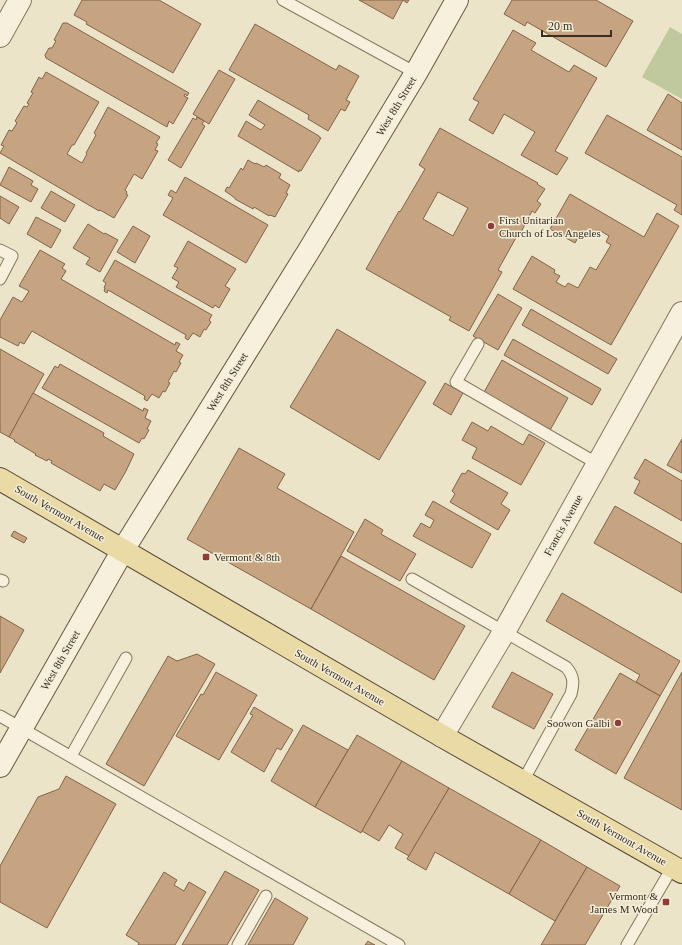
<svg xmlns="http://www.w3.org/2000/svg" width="682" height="945" viewBox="0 0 682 945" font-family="Georgia,serif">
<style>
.green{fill:#c0c89e}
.building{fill:#c6a482;stroke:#836447;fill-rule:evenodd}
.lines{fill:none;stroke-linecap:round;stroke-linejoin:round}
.lane-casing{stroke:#86775f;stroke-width:13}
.street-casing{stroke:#86775f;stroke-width:24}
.secondary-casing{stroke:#685842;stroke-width:24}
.primary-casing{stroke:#544533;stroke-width:24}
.lane{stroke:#f6f0dc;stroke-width:11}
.street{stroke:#f6f0dc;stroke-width:22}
.secondary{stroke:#f6f0dc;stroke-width:22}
.primary{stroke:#eadaa5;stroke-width:22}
.poi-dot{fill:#903b35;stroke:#f3edd8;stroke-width:1.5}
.labels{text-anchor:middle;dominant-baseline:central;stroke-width:3;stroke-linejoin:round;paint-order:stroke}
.street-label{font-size:11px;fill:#382e21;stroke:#f3edd8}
.poi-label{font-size:11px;fill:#382e21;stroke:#f3edd8;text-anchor:start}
</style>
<rect width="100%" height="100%" fill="#ebe4c9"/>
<polygon class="green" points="670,27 682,34 682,99 642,77"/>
<g class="building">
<polygon points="82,0 159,0 201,24 173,73 86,24 87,22 74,15"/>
<polygon points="359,0 409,0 407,3 403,0 393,19"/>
<polygon points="512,0 596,0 633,21 606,67 527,22 525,26 504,14"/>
<polygon points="63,23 67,23 189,93 187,96 185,94 184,96 188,98 173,124 169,121 167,127 46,58 45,55 49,48 52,48 56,41 54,40"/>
<polygon points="255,24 336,70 339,65 359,76 346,100 350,102 345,111 341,109 328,131 308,119 309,115 229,70"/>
<polygon points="513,30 536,43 531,50 569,72 574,65 597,78 555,151 568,158 557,175 521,155 535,132 504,114 493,134 469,120 479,102 473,99"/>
<polygon points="219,70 235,79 209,124 193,114"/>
<polygon points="46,72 99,102 74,145 72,145 67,154 82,163 87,154 86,153 96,135 94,133 108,107 160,137 156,143 158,144 155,150 158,151 142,179 134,174 125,190 127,192 126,194 128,195 114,218 100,210 99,211 0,153 4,146 1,145 9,130 12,131 17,123 15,121 24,106 27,107 29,104 27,103 33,93 31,92 39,77 42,79"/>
<polygon points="668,94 682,103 682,150 647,130"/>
<polygon points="258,100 319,136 319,137 321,138 301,171 299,170 299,172 238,136 246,121 261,130 265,125 249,115"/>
<polygon points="607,115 682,157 682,215 674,210 677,205 585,153"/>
<polygon points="197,117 204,121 202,124 205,126 181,168 168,160 193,118 196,120"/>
<path d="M 440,128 L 538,183 L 537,184 L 545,189 L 537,201 L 541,204 L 535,213 L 532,211 L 520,234 L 518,234 L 498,270 L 502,272 L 469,331 L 449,320 L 451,317 L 366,269 L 399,211 L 400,212 L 425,169 L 419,165 ZM 438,192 L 468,208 L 453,236 L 423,219 Z"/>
<polygon points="248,160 255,164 256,163 264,167 266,165 281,174 279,178 290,185 286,193 288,194 275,217 270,215 269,216 254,207 253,209 235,199 235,198 225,191 227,187 229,188 241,168 243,170"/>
<polygon points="9,167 33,181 31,185 38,189 31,202 0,185"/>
<polygon points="185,177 268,225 246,263 163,215 173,198 168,195 171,190 176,193"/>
<polygon points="51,191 75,205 65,222 41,208"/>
<polygon points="570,194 644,237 657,213 679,226 611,345 513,289 532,256 555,270 554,273 560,276 556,282 565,287 568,283 578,288 590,267 596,270 611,245 606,242 609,236 599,230 594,237 582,230 575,243 550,229"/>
<polygon points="0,196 19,207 9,224 0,218"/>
<polygon points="36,217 61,230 51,248 27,234"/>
<polygon points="88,224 104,234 105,233 118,240 100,272 86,264 90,258 73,248"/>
<polygon points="133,226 150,236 135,263 117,252"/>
<polygon points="188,241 236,269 225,286 230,289 219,308 215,305 213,308 176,287 179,282 172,278 178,268 174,266"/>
<polygon points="40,250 65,264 62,268 66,271 61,279 175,345 176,342 180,344 176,351 183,355 179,362 181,363 176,372 174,371 168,382 170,383 165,392 163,391 159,398 152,394 147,401 144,399 145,396 32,331 24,344 20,342 18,346 0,337 0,320 13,297 22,302 29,291 19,286"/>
<polygon points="115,260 212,315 209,320 211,322 206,330 204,329 200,337 193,333 188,340 185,338 186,335 108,290 107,293 104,291 105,288 104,288 106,283 103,281"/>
<polygon points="498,294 522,308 498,350 473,336"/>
<polygon points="531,309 617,359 608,374 522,325"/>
<polygon points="337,329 426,382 379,460 290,407"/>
<polygon points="513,339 601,389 592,405 504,355"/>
<polygon points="0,349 44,374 9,437 0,432"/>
<polygon points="502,360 568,398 549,432 483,394"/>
<polygon points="60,364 143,411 144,408 148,410 145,418 151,421 147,429 149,430 144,439 142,438 139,443 42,388 55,366 58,368"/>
<polygon points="445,383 463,393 451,415 433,404"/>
<polygon points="33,393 104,433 103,436 134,454 126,471 115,490 104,484 100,491 51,463 52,461 48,459 47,461 35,455 36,454 14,441 15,440 9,437"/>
<polygon points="472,422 488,431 491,426 523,445 529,434 545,443 521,485 472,458 477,448 462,440"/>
<polygon points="682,439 682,473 667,465"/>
<polygon points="239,448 285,474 277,488 354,532 311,609 187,539"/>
<polygon points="645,459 682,481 682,521 634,493 640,481 634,478"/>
<polygon points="468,470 508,493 501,504 510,510 498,530 450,502 455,494 452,491 462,473 465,474"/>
<polygon points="433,501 491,534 472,568 413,536 421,523 430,528 434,520 425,515"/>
<polygon points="615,506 682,544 682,593 594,543"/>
<polygon points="365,519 383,530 381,534 416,554 400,581 347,551"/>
<polygon points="14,531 27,538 24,543 11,536"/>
<polygon points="341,556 465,626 434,680 311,609"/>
<polygon points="562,593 680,661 660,696 636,682 640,675 546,621"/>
<polygon points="0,616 24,630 0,673"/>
<polygon points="197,654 215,664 144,786 106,764 168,656 177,661"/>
<polygon points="216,672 257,695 219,760 176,736 201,694 203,695"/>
<polygon points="512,672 553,694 534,729 492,707"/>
<polygon points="682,672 682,810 624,778"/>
<polygon points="620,673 660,696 616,774 575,750"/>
<polygon points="254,707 293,730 281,750 277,748 264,772 231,752 253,715 250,714"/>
<polygon points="303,725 348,750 315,807 271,781"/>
<polygon points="357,735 402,761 361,833 315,807"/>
<polygon points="402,761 449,788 409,856 395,848 403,834 389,825 379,841 362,831"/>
<polygon points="66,776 116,804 47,928 0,902 0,866 38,797 59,789"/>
<polygon points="449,788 541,840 509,894 435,852 426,870 407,859"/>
<polygon points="541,840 587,867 555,921 509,894"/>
<polygon points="587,867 620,886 585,945 541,945"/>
<polygon points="225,871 259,890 227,945 182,945"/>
<polygon points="164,872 177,880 174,885 184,891 189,882 206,892 175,945 138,945 139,943 126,935"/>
<polygon points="275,898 308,918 293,945 248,945"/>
<polygon points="368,941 369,942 375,945 365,945"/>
</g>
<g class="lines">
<defs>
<g id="lane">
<polyline points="283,0 416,73"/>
<polyline points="0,250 12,256 0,279"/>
<polyline points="478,344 456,382 598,464"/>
<path d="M 412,579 L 566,667 C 574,676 574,683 571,694 L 523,781"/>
<polyline points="0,580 3,581"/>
<polyline points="0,716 399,945"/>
<polyline points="71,756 126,658"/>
<polyline points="238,945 266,896"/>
<polyline points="627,945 673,866"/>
</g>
<g id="street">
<polyline points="0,36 20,0"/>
<polyline points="442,736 504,632 682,313"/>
</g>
<polyline id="secondary" points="0,766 123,550 308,252 416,73 457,0"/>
<polyline id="primary" points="0,479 442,736 682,872"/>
</defs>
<use href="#lane" class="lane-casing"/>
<use href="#street" class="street-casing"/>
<use href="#secondary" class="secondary-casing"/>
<use href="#primary" class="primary-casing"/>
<use href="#lane" class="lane"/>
<use href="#street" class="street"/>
<use href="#secondary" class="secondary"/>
<use href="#primary" class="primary"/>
</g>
<g class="poi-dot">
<circle cx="491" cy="226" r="4"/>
<rect x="202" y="553" width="8" height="8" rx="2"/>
<circle cx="618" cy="723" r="4"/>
<rect x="662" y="898" width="8" height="8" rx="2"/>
</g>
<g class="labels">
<g class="street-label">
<text transform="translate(396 106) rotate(-59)">West 8th Street</text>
<text transform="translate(227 382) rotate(-58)">West 8th Street</text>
<text transform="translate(60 513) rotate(30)">South Vermont Avenue</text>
<text transform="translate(563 525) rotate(-61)">Francis Avenue</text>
<text transform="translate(60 660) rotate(-60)">West 8th Street</text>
<text transform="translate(340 677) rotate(30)">South Vermont Avenue</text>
<text transform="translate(622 837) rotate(30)">South Vermont Avenue</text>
</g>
<g class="poi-label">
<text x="499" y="220">First Unitarian<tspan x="499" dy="13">Church of Los Angeles</tspan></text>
<text x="214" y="557">Vermont &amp; 8th</text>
<text x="610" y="723" text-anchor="end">Soowon Galbi</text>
<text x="658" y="896" text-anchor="end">Vermont &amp;<tspan x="658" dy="13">James M Wood</tspan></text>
</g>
</g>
<path d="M542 30v6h69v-6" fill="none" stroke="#382e21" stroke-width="2"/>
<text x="548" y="30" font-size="12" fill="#382e21" stroke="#f3edd8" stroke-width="3" paint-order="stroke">20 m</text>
</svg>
